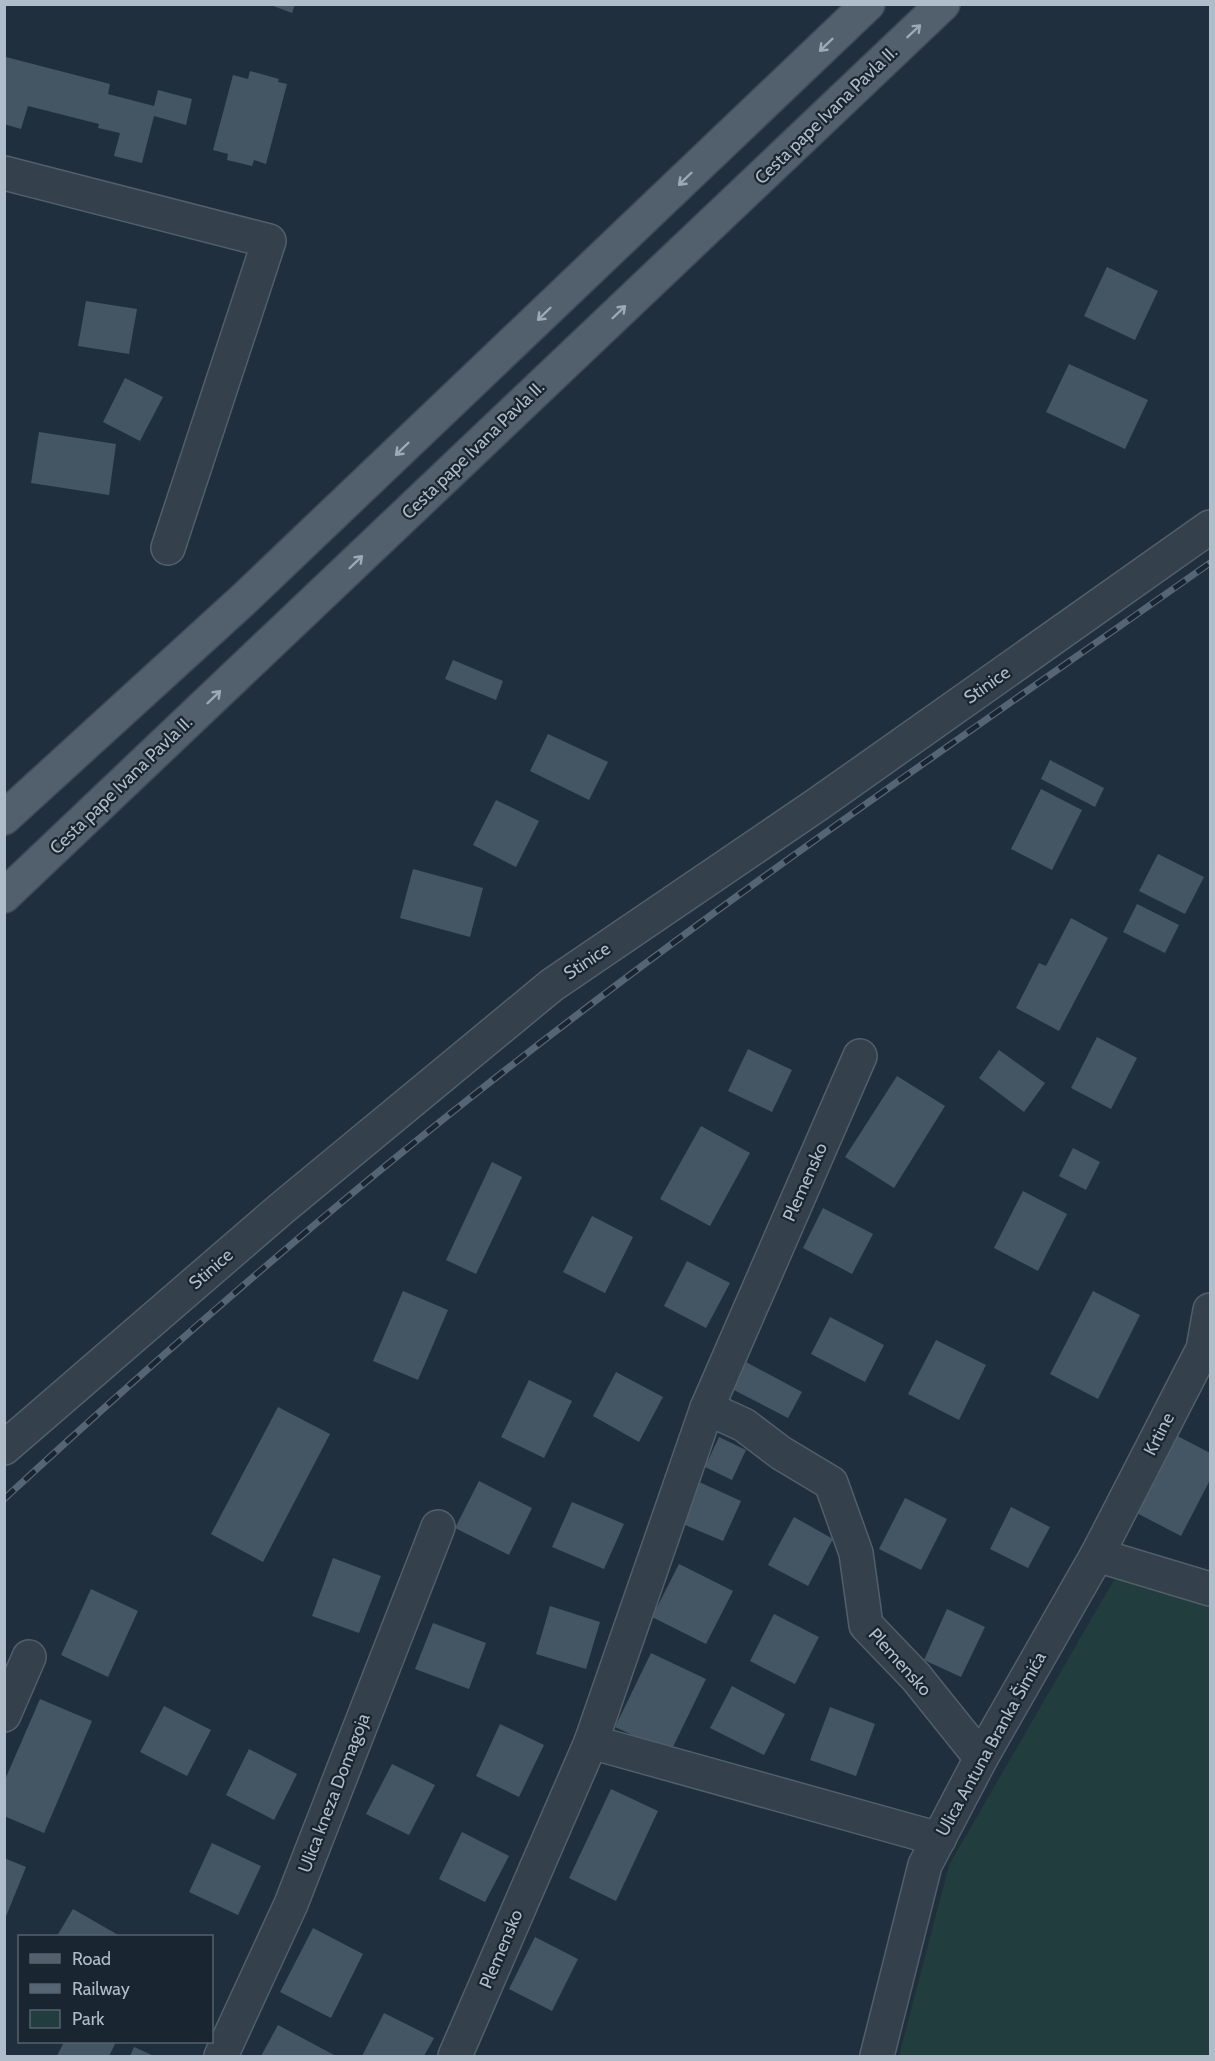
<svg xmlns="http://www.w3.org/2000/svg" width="1215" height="2061" viewBox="0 0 1215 2061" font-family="Cabin,sans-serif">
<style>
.green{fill:#223d3e}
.building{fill:#445564}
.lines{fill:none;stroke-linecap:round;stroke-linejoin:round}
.minor-casing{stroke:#525f6a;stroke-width:36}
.major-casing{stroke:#3d4a56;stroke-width:36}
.minor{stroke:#34414d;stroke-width:33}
.major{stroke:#52606d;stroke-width:33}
.rail-casing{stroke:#566574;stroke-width:7}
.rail{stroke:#192631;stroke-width:4.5;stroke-dasharray:14;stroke-linecap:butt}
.oneway{stroke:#9caab7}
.labels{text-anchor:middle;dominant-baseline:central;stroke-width:4.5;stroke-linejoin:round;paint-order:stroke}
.street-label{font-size:18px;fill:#afbcc9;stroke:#192631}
</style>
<rect width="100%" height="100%" fill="#202f3d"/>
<polygon class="green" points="1126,1559 1210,1595 1210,2056 899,2056 949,1865"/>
<g class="building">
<polygon points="268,4 295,4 292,13"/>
<polygon points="6,57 110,84 108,94 154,106 158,90 192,99 186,125 154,116 142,163 114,156 120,133 98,128 99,124 28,106 21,129 4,124"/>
<polygon points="250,71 279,79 278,82 287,84 266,164 254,160 252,166 227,160 228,154 213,150 233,75 248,79"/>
<polygon points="1107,267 1158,291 1135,340 1084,316"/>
<polygon points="86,301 137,309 129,354 78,346"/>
<polygon points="1069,364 1148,400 1125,449 1046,412"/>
<polygon points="125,378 163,397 140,441 103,422"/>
<polygon points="39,432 116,444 109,495 31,483"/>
<polygon points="453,660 503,681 496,700 445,679"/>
<polygon points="548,734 608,762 589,800 530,771"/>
<polygon points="1050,760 1104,788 1095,807 1041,779"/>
<polygon points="1041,789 1082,810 1052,870 1011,849"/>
<polygon points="496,800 539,821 516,867 473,845"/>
<polygon points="1158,854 1204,877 1185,914 1139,891"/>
<polygon points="413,869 483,888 470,937 400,918"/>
<polygon points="1137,904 1179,925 1165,953 1123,932"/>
<polygon points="1071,918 1108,938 1059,1031 1016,1008 1039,963 1046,966"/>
<polygon points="1097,1037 1137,1058 1111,1109 1071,1088"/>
<polygon points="748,1049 792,1070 772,1112 728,1091"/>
<polygon points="999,1050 1045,1083 1024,1112 979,1078"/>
<polygon points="897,1076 945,1106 894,1188 845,1157"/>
<polygon points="701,1126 750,1153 710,1226 660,1199"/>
<polygon points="1073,1148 1100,1162 1086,1190 1059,1176"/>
<polygon points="492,1162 522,1177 476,1274 446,1260"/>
<polygon points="1023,1191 1067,1214 1038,1271 994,1248"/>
<polygon points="823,1208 873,1234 852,1274 803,1248"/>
<polygon points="592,1216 633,1237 605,1293 563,1272"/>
<polygon points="687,1261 730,1283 706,1328 664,1306"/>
<polygon points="403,1291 448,1310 418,1380 373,1361"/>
<polygon points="1093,1291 1140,1315 1098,1399 1050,1374"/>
<polygon points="830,1317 884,1345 865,1382 811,1354"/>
<polygon points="936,1340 986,1365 959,1420 908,1394"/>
<polygon points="746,1362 802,1392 788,1418 732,1389"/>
<polygon points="616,1372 663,1397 639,1442 593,1416"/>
<polygon points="529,1380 572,1401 544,1458 501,1437"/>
<polygon points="278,1407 330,1434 263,1562 211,1534"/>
<polygon points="1168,1431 1210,1453 1210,1480 1181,1536 1127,1508"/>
<polygon points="719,1437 746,1450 732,1480 705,1467"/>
<polygon points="479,1481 532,1508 509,1555 455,1528"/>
<polygon points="697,1481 741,1501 723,1541 678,1522"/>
<polygon points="905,1498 947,1519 921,1570 879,1549"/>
<polygon points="572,1502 624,1524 604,1569 552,1547"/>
<polygon points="1011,1507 1050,1527 1028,1568 990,1549"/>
<polygon points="794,1517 833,1539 808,1586 768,1565"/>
<polygon points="333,1558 381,1576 359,1633 312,1616"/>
<polygon points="679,1564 733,1591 706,1644 652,1617"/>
<polygon points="91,1589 138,1611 108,1677 61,1655"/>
<polygon points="550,1606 600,1622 586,1669 536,1654"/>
<polygon points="947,1609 985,1627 961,1677 924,1660"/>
<polygon points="774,1614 819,1637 795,1684 750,1661"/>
<polygon points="433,1623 486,1643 469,1689 415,1669"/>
<polygon points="651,1653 706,1679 670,1753 615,1727"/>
<polygon points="732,1686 785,1714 764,1755 710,1728"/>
<polygon points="40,1699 92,1721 44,1833 4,1816 4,1782"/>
<polygon points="164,1706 211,1730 187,1776 140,1752"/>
<polygon points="830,1707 875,1724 856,1776 810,1760"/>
<polygon points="500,1724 544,1745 519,1797 476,1776"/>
<polygon points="249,1749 297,1774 274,1820 226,1795"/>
<polygon points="392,1764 435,1785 409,1835 366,1814"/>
<polygon points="611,1789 658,1811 616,1901 569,1878"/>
<polygon points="462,1832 509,1856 485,1902 439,1879"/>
<polygon points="212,1843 261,1866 238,1915 189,1892"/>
<polygon points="4,1858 26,1867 5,1919 4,1919"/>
<polygon points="73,1909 120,1936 57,1936"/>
<polygon points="313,1928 363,1954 331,2018 280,1992"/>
<polygon points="535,1937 578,1959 552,2011 509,1989"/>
<polygon points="384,2013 434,2038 424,2056 362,2056"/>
<polygon points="278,2025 334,2055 333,2056 261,2056"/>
<polygon points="64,2042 116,2042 109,2056 57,2056"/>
<polygon points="134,2047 154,2056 130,2056"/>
</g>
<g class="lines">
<defs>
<g id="minor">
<polyline points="4,173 269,241 168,548"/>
<polyline points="707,1408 744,1425 781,1453 831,1483 856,1553 866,1625 916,1677 981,1758"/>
<polyline points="4,1448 282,1208 552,985 818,804 1210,527"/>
<polyline points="1097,1555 1203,1349 1210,1310"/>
<polyline points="4,1715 29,1657"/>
<polyline points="591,1742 707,1408 860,1056"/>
<polyline points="221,2056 291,1904 438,1527"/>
<polyline points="455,2056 591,1742 939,1839"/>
<polyline points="877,2056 925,1865 981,1758 1097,1555 1210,1589"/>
</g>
<g id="major">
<polyline points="4,818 244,599 868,4"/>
<polyline points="4,896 943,4"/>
</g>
</defs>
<use href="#minor" class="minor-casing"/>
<use href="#major" class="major-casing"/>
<use href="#minor" class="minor"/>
<use href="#major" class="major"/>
<defs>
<path id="rail" d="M 4,1499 C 155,1360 309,1225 470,1098 C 708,909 961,738 1210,563"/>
</defs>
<use href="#rail" class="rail-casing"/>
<use href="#rail" class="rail"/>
</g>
<defs><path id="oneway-shaft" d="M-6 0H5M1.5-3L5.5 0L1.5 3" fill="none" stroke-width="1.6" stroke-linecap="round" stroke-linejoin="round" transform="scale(1.5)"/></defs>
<g class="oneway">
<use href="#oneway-shaft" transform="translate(914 31) rotate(-43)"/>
<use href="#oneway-shaft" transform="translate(826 45) rotate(136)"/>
<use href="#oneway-shaft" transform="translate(685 179) rotate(136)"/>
<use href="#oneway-shaft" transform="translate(619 312) rotate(-44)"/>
<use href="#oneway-shaft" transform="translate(544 314) rotate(136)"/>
<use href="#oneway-shaft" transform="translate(402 449) rotate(136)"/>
<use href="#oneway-shaft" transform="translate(356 562) rotate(-44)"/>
<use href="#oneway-shaft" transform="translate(214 697) rotate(-44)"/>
</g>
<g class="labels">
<g class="street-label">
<text transform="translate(826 115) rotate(-44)">Cesta pape Ivana Pavla II.</text>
<text transform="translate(473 450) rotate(-44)">Cesta pape Ivana Pavla II.</text>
<text transform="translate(987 685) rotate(-35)">Stinice</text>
<text transform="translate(121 785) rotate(-44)">Cesta pape Ivana Pavla II.</text>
<text transform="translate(587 961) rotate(-34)">Stinice</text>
<text transform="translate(805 1182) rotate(-66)">Plemensko</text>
<text transform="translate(211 1269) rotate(-41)">Stinice</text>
<text transform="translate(1159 1434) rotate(-63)">Krtine</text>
<text transform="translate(900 1662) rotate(48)">Plemensko</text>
<text transform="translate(991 1744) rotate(-61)">Ulica Antuna Branka Šimića</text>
<text transform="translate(334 1793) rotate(-69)">Ulica kneza Domagoja</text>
<text transform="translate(501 1949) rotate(-67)">Plemensko</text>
</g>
</g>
<rect width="1215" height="2061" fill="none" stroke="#afbcc9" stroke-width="12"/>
<rect x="18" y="1935" width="195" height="108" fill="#192631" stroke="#55626e" stroke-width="1.5"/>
<rect x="30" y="1954" width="30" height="9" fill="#52606d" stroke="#55626e" stroke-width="1.5"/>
<text x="72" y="1965" font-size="18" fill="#afbcc9">Road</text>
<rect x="30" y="1984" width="30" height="9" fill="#566574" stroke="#55626e" stroke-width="1.5"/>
<text x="72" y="1995" font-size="18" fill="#afbcc9">Railway</text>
<rect x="30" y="2010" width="30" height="18" fill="#223d3e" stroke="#55626e" stroke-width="1.5"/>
<text x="72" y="2025" font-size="18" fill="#afbcc9">Park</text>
</svg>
